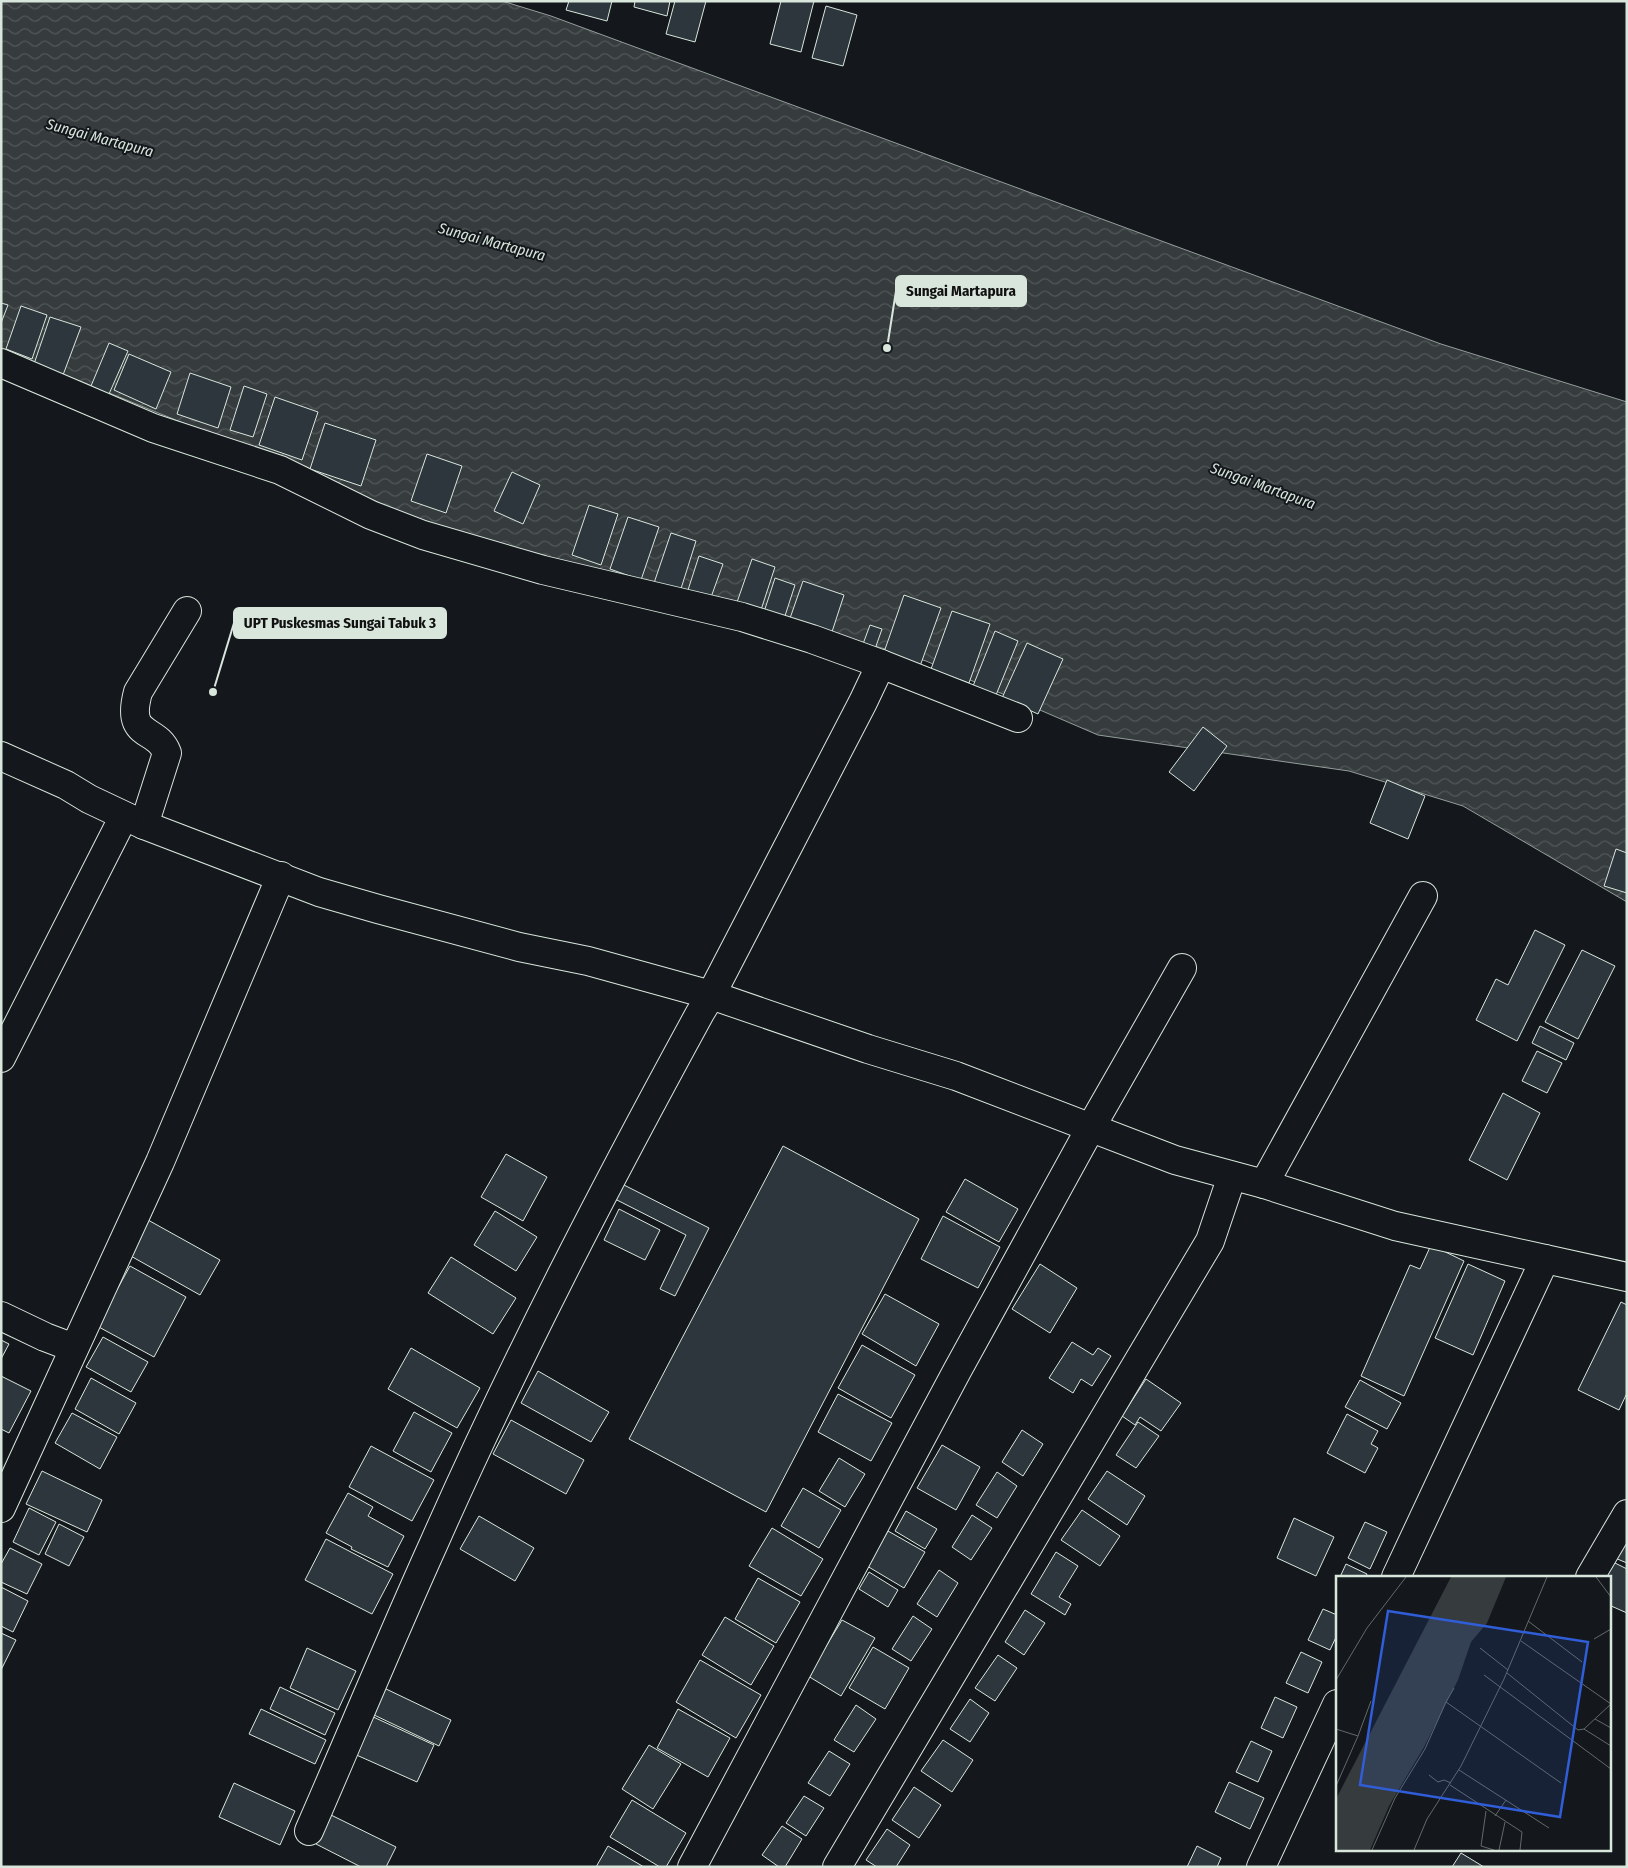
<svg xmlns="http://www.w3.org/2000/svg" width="1628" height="1868" viewBox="0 0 1628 1868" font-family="'Fira Sans Condensed',sans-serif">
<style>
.water{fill:url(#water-waves);stroke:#939e99}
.building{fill:#2c363c;stroke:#d8e6dc}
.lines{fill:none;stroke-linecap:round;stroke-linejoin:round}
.minor-casing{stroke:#d8e6dc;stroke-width:30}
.minor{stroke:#14181c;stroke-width:28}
.labels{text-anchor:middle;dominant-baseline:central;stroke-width:4;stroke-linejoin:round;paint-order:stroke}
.water-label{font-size:15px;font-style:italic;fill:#d8e6dc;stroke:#14181c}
.inset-road{fill:none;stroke:#626a69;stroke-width:1}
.view{fill:#305dd8;fill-opacity:0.15;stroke:#305dd8;stroke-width:2.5}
.inset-edge{fill:none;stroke:#d8e6dc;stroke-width:2.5}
.leader{fill:none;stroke:#d8e6dc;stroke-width:2}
.callout-dot{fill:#d8e6dc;stroke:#14181c;stroke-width:2}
.callout{fill:#d8e6dc;stroke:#d8e6dc;stroke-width:2}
.callout-label{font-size:15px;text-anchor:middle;font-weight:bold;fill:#111}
</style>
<defs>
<pattern id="water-waves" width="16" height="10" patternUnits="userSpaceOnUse" patternTransform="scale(1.25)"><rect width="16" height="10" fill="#363b3e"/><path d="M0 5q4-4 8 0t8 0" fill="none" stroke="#525759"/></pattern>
</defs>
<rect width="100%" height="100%" fill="#14181c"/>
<polygon class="water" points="1,1 502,1 551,16 1441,344 1627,402 1627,902 1463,806 1349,771 1098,735 926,661 759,612 539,560 434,525 1,349"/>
<g class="building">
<polygon points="569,1 612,1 607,21 566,10"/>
<polygon points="635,1 670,1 667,16 634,7"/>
<polygon points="675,1 706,1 695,42 666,34"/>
<polygon points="781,1 814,1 801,52 770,44"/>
<polygon points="826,6 857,15 843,66 812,58"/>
<polygon points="1,303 8,305 1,323"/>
<polygon points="21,306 47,315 32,359 6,349"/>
<polygon points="50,317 81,327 63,375 34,364"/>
<polygon points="109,343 128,351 109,394 91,386"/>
<polygon points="129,354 171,372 156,409 114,390"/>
<polygon points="190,373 231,387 218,428 177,414"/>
<polygon points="244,386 267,394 253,437 230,430"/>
<polygon points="275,397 318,412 302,460 259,445"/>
<polygon points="325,423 376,440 361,486 310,469"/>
<polygon points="427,454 462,466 446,513 411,501"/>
<polygon points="512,472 540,485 523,524 494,511"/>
<polygon points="589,505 618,514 601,565 572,555"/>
<polygon points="628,517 659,527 641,580 610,569"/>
<polygon points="671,533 696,541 679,595 653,586"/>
<polygon points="699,556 723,564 710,600 687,593"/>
<polygon points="752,559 775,567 759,616 735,608"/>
<polygon points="775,578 795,585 783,622 763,615"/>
<polygon points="803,581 844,595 830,638 788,624"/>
<polygon points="904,595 941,608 919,669 883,655"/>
<polygon points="952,611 990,624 969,683 931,669"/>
<polygon points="870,625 882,629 875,649 863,644"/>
<polygon points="995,631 1018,641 996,695 973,686"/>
<polygon points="1027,643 1063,659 1038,714 1002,698"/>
<polygon points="1203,727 1227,746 1194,791 1169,772"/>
<polygon points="1387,780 1425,796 1408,839 1370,823"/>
<polygon points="1616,849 1627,853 1627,893 1604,886"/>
<polygon points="1535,930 1565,945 1517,1041 1476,1020 1496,979 1508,985"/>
<polygon points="1582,950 1615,966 1578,1039 1545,1022"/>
<polygon points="1540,1026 1574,1043 1566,1060 1532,1043"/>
<polygon points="1537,1051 1562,1063 1547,1093 1522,1081"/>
<polygon points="1503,1093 1540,1113 1507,1180 1469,1160"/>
<polygon points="783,1146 919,1219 766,1512 629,1439"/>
<polygon points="506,1154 547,1177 523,1221 481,1197"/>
<polygon points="965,1179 1018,1209 999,1242 946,1212"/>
<polygon points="620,1183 709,1228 675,1296 660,1289 686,1235 613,1198"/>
<polygon points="619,1209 660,1230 645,1260 604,1240"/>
<polygon points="495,1211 537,1237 516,1271 474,1245"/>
<polygon points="943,1216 1000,1247 978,1288 921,1259"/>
<polygon points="148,1220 220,1260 200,1295 129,1255"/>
<polygon points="1431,1245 1464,1261 1404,1396 1361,1376 1410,1265 1420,1269"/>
<polygon points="451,1257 516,1298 493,1334 428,1293"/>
<polygon points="1040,1264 1077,1288 1050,1333 1012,1309"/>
<polygon points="1468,1264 1505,1281 1473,1355 1435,1338"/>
<polygon points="130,1266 186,1297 154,1357 97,1326"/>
<polygon points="885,1294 939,1324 916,1366 862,1334"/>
<polygon points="1621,1302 1627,1305 1627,1393 1619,1410 1578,1390"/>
<polygon points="103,1337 148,1362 131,1392 86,1367"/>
<polygon points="1,1340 9,1344 1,1359"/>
<polygon points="1072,1342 1093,1355 1098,1348 1111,1356 1092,1386 1081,1379 1073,1393 1049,1378"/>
<polygon points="862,1345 915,1375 891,1418 838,1388"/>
<polygon points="411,1348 480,1388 457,1428 388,1389"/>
<polygon points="538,1371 609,1412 591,1442 521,1403"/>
<polygon points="1,1376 31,1391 9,1433 1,1429"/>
<polygon points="91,1378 136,1403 119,1434 75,1409"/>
<polygon points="1146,1379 1181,1403 1161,1431 1140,1417 1135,1425 1122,1416"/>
<polygon points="1360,1380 1401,1403 1387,1429 1345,1407"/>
<polygon points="838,1394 892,1423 871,1461 818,1432"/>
<polygon points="414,1412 452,1433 431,1472 393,1451"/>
<polygon points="72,1413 117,1437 100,1469 55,1443"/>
<polygon points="1347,1414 1378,1431 1371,1444 1378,1448 1365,1473 1327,1453"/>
<polygon points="511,1420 584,1460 566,1494 493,1454"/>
<polygon points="1138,1422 1159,1436 1136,1468 1116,1455"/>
<polygon points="1022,1430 1043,1444 1023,1476 1002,1462"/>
<polygon points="942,1445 980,1467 956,1510 917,1488"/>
<polygon points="371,1446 434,1480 412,1521 349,1487"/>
<polygon points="839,1458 865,1474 845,1507 819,1491"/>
<polygon points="42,1471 102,1500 87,1532 26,1504"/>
<polygon points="1107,1471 1145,1496 1127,1525 1088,1499"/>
<polygon points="997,1472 1017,1486 997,1518 976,1505"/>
<polygon points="803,1488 841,1510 819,1548 781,1526"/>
<polygon points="348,1493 373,1507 368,1516 404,1536 388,1567 351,1549 352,1547 326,1533"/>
<polygon points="29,1508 56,1522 39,1555 13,1542"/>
<polygon points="1082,1510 1120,1536 1100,1566 1061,1540"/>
<polygon points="906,1511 937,1529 925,1549 895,1531"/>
<polygon points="972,1515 992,1528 971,1560 952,1547"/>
<polygon points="479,1516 534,1548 515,1581 460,1549"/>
<polygon points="1294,1518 1334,1537 1316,1576 1277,1558"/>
<polygon points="1365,1522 1387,1532 1370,1569 1348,1558"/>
<polygon points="59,1524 84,1537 69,1566 45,1554"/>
<polygon points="772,1528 823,1559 801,1596 749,1566"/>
<polygon points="888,1531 925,1552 904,1588 867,1566"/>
<polygon points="1627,1535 1627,1563 1615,1558"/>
<polygon points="326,1539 393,1574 372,1614 305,1580"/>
<polygon points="10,1548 42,1564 27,1594 1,1582 1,1564"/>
<polygon points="1056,1552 1078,1566 1059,1597 1071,1604 1065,1615 1031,1594"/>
<polygon points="1607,1559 1627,1569 1627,1613 1609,1605 1609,1577 1598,1577"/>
<polygon points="1346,1564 1367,1574 1366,1577 1340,1577"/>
<polygon points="939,1570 958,1583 937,1617 917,1604"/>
<polygon points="869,1572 898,1590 888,1607 859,1589"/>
<polygon points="758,1578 800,1602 776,1643 735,1619"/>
<polygon points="1,1587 28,1601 13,1632 1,1626"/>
<polygon points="1323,1609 1337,1615 1337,1635 1330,1650 1308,1640"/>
<polygon points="1025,1610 1045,1623 1024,1655 1005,1642"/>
<polygon points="913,1616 932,1629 911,1661 892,1649"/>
<polygon points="725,1617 774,1646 751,1685 702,1655"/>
<polygon points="842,1620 875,1638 841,1696 808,1676"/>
<polygon points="1,1633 16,1640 1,1670"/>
<polygon points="873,1647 909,1668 885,1709 849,1688"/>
<polygon points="307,1648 356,1671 338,1710 290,1688"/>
<polygon points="1301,1652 1322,1662 1308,1693 1286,1683"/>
<polygon points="998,1655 1017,1668 995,1701 975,1688"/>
<polygon points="700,1660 761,1695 736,1738 676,1702"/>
<polygon points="280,1687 335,1713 325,1735 270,1709"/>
<polygon points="384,1688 451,1720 439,1746 372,1714"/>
<polygon points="1275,1697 1297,1707 1283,1738 1261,1728"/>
<polygon points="970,1699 989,1713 970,1742 950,1729"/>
<polygon points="856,1705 876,1719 854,1752 834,1740"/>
<polygon points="261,1709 326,1740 315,1764 249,1734"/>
<polygon points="678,1709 730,1738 708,1777 657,1748"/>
<polygon points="369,1715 434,1745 417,1782 352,1753"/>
<polygon points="943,1740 973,1760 952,1792 921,1771"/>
<polygon points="1251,1741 1272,1751 1258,1782 1236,1772"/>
<polygon points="649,1745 681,1764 653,1809 622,1789"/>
<polygon points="829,1751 850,1764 830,1796 808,1783"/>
<polygon points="1229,1782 1264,1798 1250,1829 1215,1812"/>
<polygon points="234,1783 295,1811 280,1845 219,1817"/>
<polygon points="914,1787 941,1805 919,1838 892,1820"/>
<polygon points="804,1796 824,1808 806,1836 786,1823"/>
<polygon points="632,1800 686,1833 666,1867 660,1867 610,1837"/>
<polygon points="331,1815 396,1847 386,1867 361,1867 316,1844"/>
<polygon points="782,1826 802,1839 785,1867 779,1867 762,1855"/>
<polygon points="887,1829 910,1845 896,1867 877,1867 866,1860"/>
<polygon points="608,1846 644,1867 596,1867"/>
<polygon points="1197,1846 1221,1858 1217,1867 1187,1867"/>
<polygon points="1461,1853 1484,1867 1452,1867"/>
</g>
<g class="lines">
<defs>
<g id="minor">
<polyline points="1,363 153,428 280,470 371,515 423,535 543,570 742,617 812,639 881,664"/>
<polyline points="1,756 66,785 89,799 144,825 319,892 378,909 519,947 588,961 711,995 868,1049 956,1076 1175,1160 1264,1184 1395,1226 1627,1277"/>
<path d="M 144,825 L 167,753 C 157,726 125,740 138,692 L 187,611"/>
<polyline points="1,1058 124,816"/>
<polyline points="1264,1184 1423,896"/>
<polyline points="1,1316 45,1337 74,1348"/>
<polyline points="1,1508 160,1162 281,876"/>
<polyline points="1396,1577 1545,1259"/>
<polyline points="1590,1577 1627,1514"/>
<path d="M 309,1831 C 351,1735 391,1638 434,1543 C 514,1362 605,1187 700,1013 L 711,995 L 863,702 L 881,664 L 1018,718"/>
<polyline points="692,1867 957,1371 1090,1129 1182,968"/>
<polyline points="837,1867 1210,1241 1232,1176"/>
<polyline points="1261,1867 1337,1704"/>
</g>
</defs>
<use href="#minor" class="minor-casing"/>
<use href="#minor" class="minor"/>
</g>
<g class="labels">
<g class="water-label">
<text transform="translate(100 138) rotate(15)">Sungai Martapura</text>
<text transform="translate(492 242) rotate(15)">Sungai Martapura</text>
<text transform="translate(1263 486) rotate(20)">Sungai Martapura</text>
</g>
</g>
<g transform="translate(1336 1576)">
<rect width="275" height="275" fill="#14181c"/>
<path d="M 115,1 L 170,1 L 151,47 L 135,66 L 122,104 L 88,171 L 53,230 L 34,274 L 0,274 L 0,223 Z" fill="#363b3e"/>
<path class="inset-road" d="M 260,1 L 275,21M 192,45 L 246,86M 258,63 L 275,53M 185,65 L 275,128M 144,72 L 172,94M 171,97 L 242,154 L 248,153 L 275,128M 148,99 L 275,193M 0,104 L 31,52 L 70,1M 118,112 L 110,126 L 225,207M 259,143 L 275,152M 0,153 L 22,160 L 35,125M 248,153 L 275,170M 123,194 L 213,252M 93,199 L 102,206 L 108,204 L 115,207M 114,209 L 186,256 L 184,274M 0,210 L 22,160M 150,235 L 145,270 L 158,274M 159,240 L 170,224M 36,274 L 59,222 L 89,173 L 110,126M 78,274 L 91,243 L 125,190 L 168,103 L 211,1M 163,274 L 169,246"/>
<path class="view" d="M 52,35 L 252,66 L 224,241 L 24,209 Z"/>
<rect width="275" height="275" class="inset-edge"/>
</g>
<path class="leader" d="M887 348L896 291M213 692L234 623"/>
<g class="callout-dot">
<circle cx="887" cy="348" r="5"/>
<circle cx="213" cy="692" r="5"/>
</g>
<g class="callout">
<rect x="896" y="276" width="130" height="30" rx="5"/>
<rect x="234" y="608" width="212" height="30" rx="5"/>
</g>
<g class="callout-label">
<text x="961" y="296">Sungai Martapura</text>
<text x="340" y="628">UPT Puskesmas Sungai Tabuk 3</text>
</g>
<rect width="1628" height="1868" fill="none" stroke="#d8e6dc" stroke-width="5"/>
</svg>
